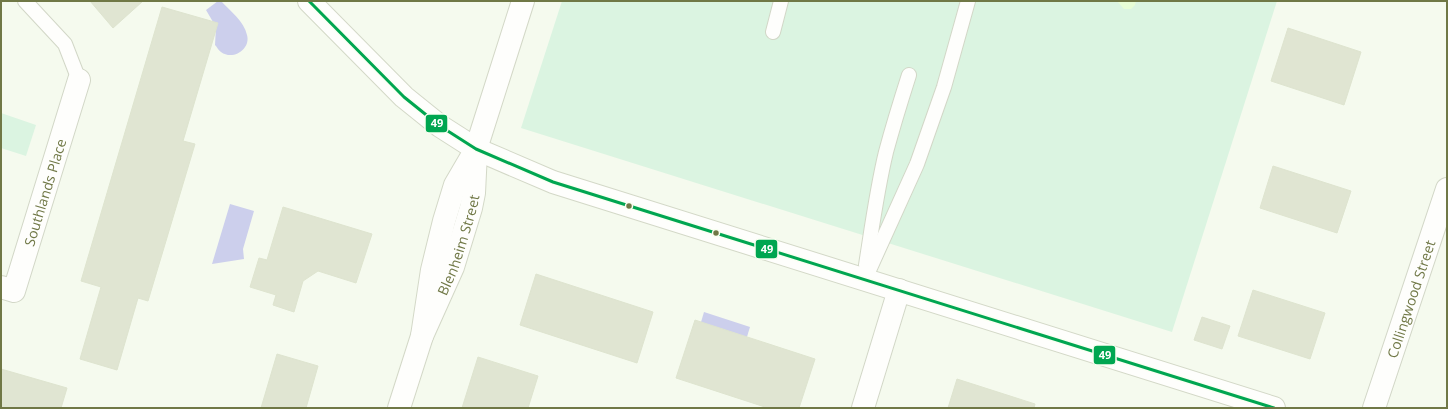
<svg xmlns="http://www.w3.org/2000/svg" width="1448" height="409" viewBox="0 0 1448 409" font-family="'Open Sans',sans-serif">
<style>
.green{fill:#dbf4e1}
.sand{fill:#e7fdd6}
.water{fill:#cccfec}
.building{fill:#e0e5d2;stroke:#dee4cf}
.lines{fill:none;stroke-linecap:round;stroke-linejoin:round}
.lane-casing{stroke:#d2d7c7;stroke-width:16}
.street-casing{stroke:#d2d7c7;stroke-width:24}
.secondary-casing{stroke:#d3d8c7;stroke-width:24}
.lane{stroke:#fefefc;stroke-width:14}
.street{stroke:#fefefc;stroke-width:22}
.secondary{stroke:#fefefc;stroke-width:22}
.bus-1-casing{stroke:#fafff2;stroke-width:6}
.bus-1{stroke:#00a651;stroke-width:3}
.bus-dot{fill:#707846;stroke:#fafff2;stroke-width:1.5}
.labels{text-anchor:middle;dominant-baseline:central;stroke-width:3.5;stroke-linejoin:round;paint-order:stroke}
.street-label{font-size:14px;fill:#707846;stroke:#fafff2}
.line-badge{stroke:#fafff2;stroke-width:1.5}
.badge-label{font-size:11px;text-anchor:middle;font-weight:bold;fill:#fff}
</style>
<rect width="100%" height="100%" fill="#f5faee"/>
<g class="green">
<polygon points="562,1 1277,1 1172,332 521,128"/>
<polygon points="1,113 36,125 26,156 1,148"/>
</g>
<polygon class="sand" points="1117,1 1136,1 1135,5 1131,9 1124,9"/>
<g class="water">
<path d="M 218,1 L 221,1 C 230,11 244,21 247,35 C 251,49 233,61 221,52 C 219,51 217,47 215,45 L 216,27 L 206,10 Z"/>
<polygon points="230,204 254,211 243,249 244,259 212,264"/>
<polygon points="704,312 750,327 742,353 696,339"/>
</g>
<g class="building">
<polygon points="90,1 143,1 113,28"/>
<polygon points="162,7 218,23 183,141 195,144 148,301 138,298 117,370 80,359 101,287 81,281"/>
<polygon points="1288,28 1361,52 1344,105 1271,81"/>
<polygon points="1273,166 1351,191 1337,233 1260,208"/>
<polygon points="283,207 372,234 356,283 318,271 303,281 294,312 273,305 276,295 250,287 259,258 267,260"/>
<polygon points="536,274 653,312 637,363 520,325"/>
<polygon points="1253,290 1325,313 1310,359 1238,336"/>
<polygon points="1202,317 1230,326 1222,349 1194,340"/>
<polygon points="695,320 815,359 799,408 768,408 676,378"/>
<polygon points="277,354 318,366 306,408 261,408"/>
<polygon points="478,357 538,376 528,408 462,408"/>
<polygon points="1,369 67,388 61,408 1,408"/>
<polygon points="957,379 1035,404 1034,408 948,408"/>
</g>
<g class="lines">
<defs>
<g id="lane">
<polyline points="25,1 65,44 79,80"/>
<polyline points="773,32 781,1"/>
<path d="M 866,265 C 872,227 877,189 886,152 C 893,126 901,100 909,75"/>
<polyline points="865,279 917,164 944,87 968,1"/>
</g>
<g id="street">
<path id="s1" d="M 1,287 L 14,291 L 79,80"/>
<polyline points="863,408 899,290"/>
<path id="s2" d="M 1374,408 L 1447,189"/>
</g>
<g id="secondary">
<polyline points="309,1 404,97 440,126 476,149 553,182 1274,408"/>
<polyline points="422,336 432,270 444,221 455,185 476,149 523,1"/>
<path id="s3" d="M 399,408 L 422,336 L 453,267 L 471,208 L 474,193 L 476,152"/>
</g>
</defs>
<use href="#lane" class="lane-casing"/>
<use href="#street" class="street-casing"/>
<use href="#secondary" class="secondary-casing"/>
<use href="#lane" class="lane"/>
<use href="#street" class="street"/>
<use href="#secondary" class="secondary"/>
<defs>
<polyline id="bus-1" points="309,1 404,97 440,126 476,149 553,182 1274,408"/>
</defs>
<use href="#bus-1" class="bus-1-casing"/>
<use href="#bus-1" class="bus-1"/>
</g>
<g class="bus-dot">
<circle cx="629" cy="206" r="3.5"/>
<circle cx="716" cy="233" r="3.5"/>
</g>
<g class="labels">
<g class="street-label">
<text stroke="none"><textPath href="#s1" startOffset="117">Southlands Place</textPath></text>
<text stroke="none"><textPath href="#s3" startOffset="174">Blenheim Street</textPath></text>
<text stroke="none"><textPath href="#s2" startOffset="115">Collingwood Street</textPath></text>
</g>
</g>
<g class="line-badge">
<rect x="425" y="114" width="23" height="19" rx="4" fill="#00a651"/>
<rect x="755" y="239" width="23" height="20" rx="4" fill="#00a651"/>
<rect x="1093" y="345" width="23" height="20" rx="4" fill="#00a651"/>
</g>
<g class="badge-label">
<text x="437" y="127">49</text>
<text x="767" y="253">49</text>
<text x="1105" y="359">49</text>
</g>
<rect width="1448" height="409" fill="none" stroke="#707846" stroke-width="4"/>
</svg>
